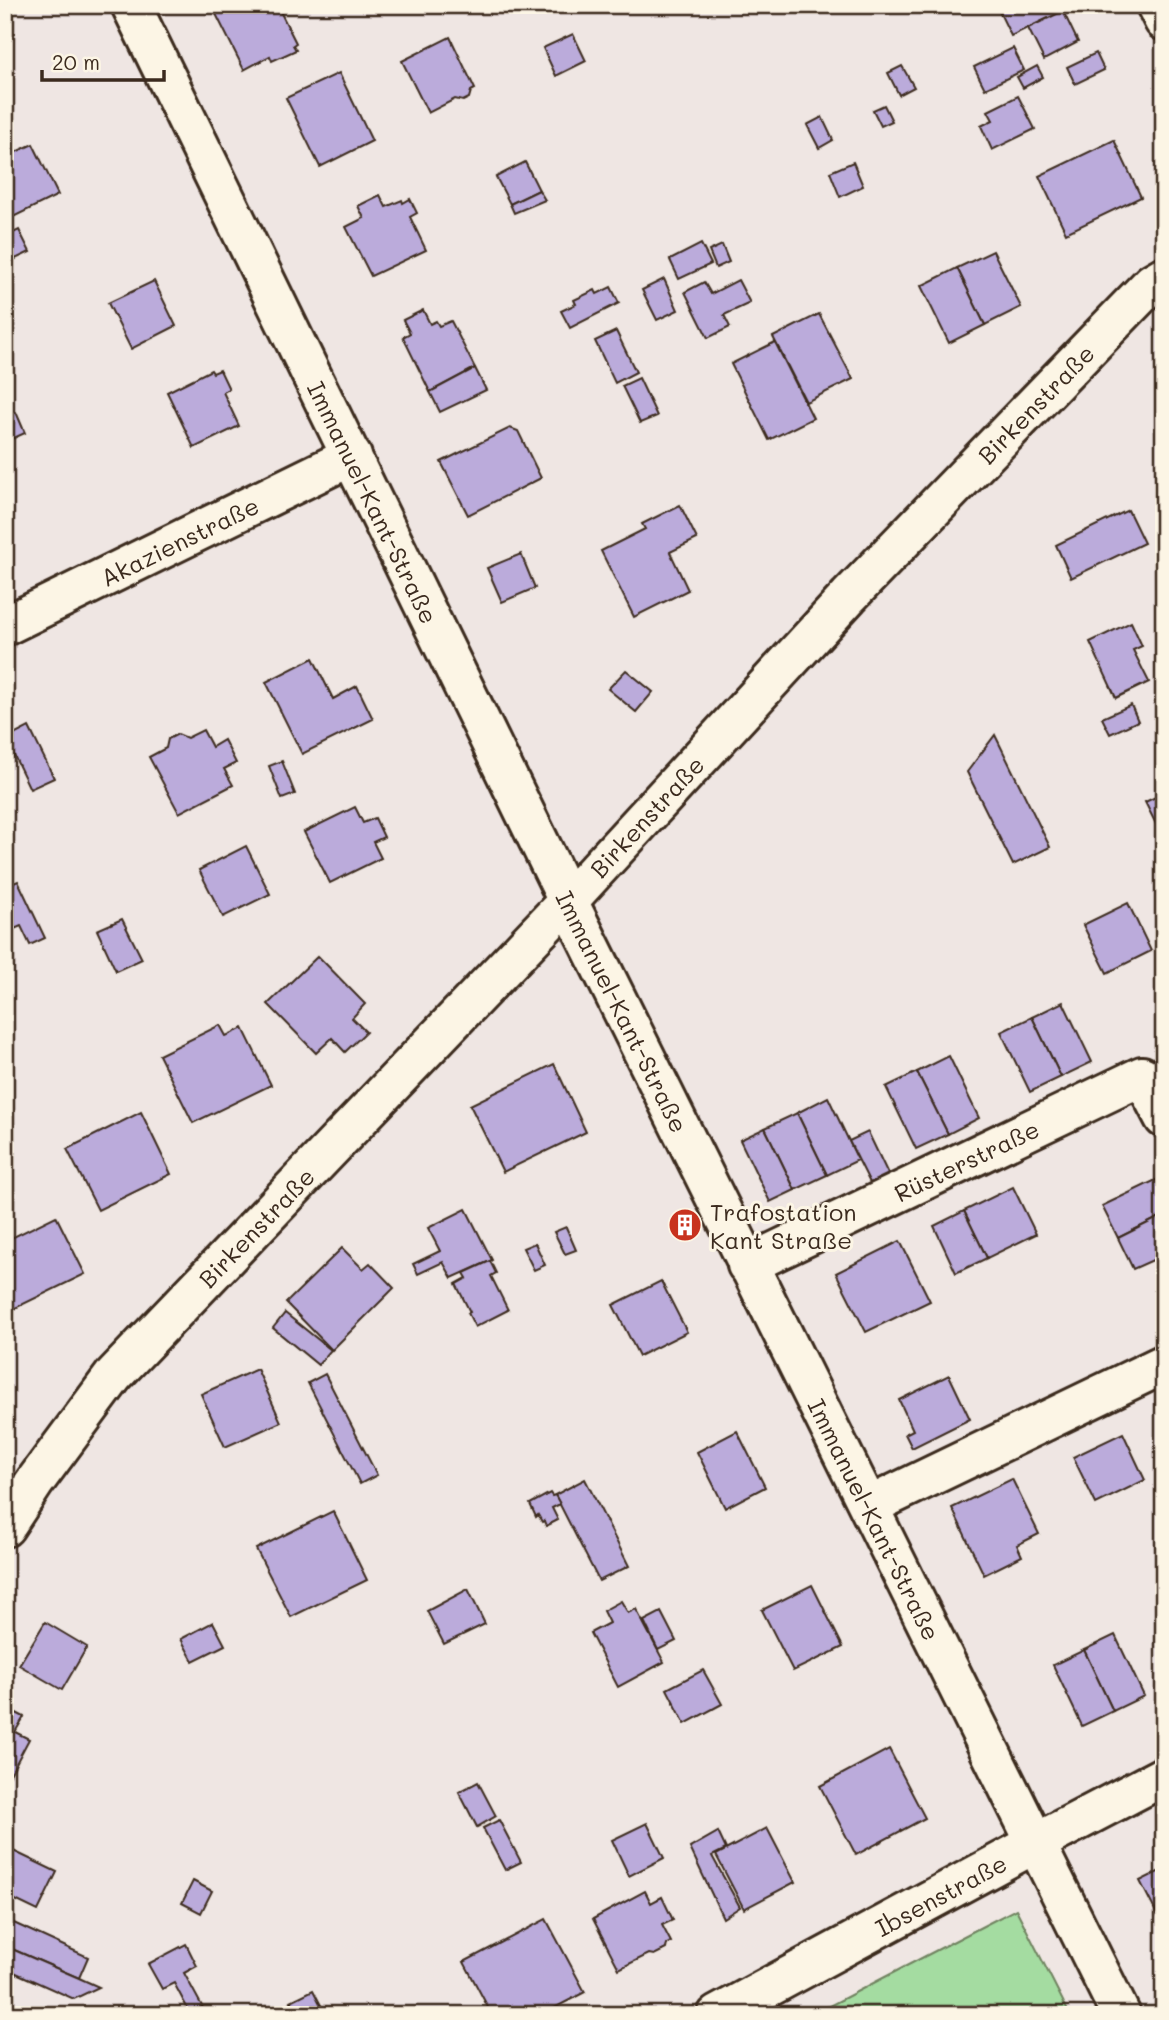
<svg xmlns="http://www.w3.org/2000/svg" width="1169" height="2020" viewBox="0 0 1169 2020" font-family="Mali,sans-serif">
<style>
.green{fill:#a4dca1;stroke:#708360;stroke-width:2}
.building{fill:#bbabdb;stroke:#3b2a1e;stroke-width:2}
.lines{fill:none;stroke-linecap:round;stroke-linejoin:round}
.street-casing{stroke:#3b2a1e;stroke-width:44}
.secondary-casing{stroke:#3b2a1e;stroke-width:44}
.street{stroke:#fcf5e5;stroke-width:38}
.secondary{stroke:#fcf5e5;stroke-width:38}
.labels{text-anchor:middle;dominant-baseline:central;stroke-width:6;stroke-linejoin:round;paint-order:stroke}
.street-label{font-size:24px;fill:#3b2a1e;stroke:#fcf5e5}
.poi-label{font-size:24px;fill:#3b2a1e;stroke:#fcf5e5;text-anchor:start}
</style>
<rect width="100%" height="100%" fill="#efe6e3"/>
<filter id="ink" filterUnits="userSpaceOnUse"><feTurbulence type="fractalNoise" baseFrequency=".0143" numOctaves="2"/><feDisplacementMap in="SourceGraphic" scale="14" xChannelSelector="R" yChannelSelector="G"/><feConvolveMatrix kernelMatrix="1 2 1 2 8 2 1 2 1" color-interpolation-filters="sRGB"/></filter>
<g filter="url(#ink)">
<polygon class="green" points="1016,1909 1070,2015 812,2015 987,1924"/>
<g class="building">
<polygon points="225,5 277,5 296,43 293,45 296,50 272,61 270,56 244,70 214,10"/>
<polygon points="996,5 1060,5 1063,11 1011,36"/>
<polygon points="1063,11 1078,42 1044,60 1028,28"/>
<polygon points="573,34 586,61 556,76 543,48"/>
<polygon points="450,37 475,89 471,91 469,98 463,101 455,99 428,113 402,61"/>
<polygon points="1013,48 1024,70 985,89 974,67"/>
<polygon points="1096,53 1104,70 1075,84 1067,67"/>
<polygon points="902,66 914,87 899,95 888,73"/>
<polygon points="1037,66 1043,77 1023,88 1017,77"/>
<polygon points="339,73 372,141 320,167 286,98"/>
<polygon points="1018,96 1035,129 992,150 981,126 993,120 988,111"/>
<polygon points="884,105 892,121 881,126 873,110"/>
<polygon points="822,117 833,140 819,148 807,125"/>
<polygon points="1114,140 1141,197 1066,233 1039,176"/>
<polygon points="33,144 58,195 7,220 5,217 5,157"/>
<polygon points="525,162 539,190 510,204 496,177"/>
<polygon points="853,162 863,186 840,197 830,172"/>
<polygon points="539,190 545,200 514,213 510,204"/>
<polygon points="380,195 386,207 402,200 403,203 410,199 417,213 410,217 426,250 371,276 346,227 364,218 358,206"/>
<polygon points="19,230 30,252 5,264 5,237"/>
<polygon points="701,244 711,264 679,279 670,260"/>
<polygon points="722,245 729,262 716,268 709,251"/>
<polygon points="993,251 1021,307 985,325 957,268"/>
<polygon points="957,268 985,325 949,343 921,286"/>
<polygon points="664,279 678,310 657,320 642,290"/>
<polygon points="738,280 750,303 724,315 730,327 708,338 685,292 704,282 711,294"/>
<polygon points="154,281 176,326 131,349 108,303"/>
<polygon points="611,287 619,303 570,328 561,311 576,304 574,300 595,290 597,294"/>
<polygon points="423,310 430,324 436,321 439,326 451,321 475,368 430,392 403,337 410,333 403,320"/>
<polygon points="819,314 853,379 806,402 773,337"/>
<polygon points="616,331 636,372 615,383 595,341"/>
<polygon points="775,342 813,418 769,440 731,364"/>
<polygon points="475,368 486,390 440,412 430,392"/>
<polygon points="211,370 213,373 220,370 229,389 223,392 239,426 194,448 167,392"/>
<polygon points="639,378 657,416 640,423 622,386"/>
<polygon points="16,412 25,433 5,442 5,417"/>
<polygon points="510,428 518,431 541,478 468,515 441,462"/>
<polygon points="680,505 697,539 670,552 688,590 634,617 601,551 645,529 642,524"/>
<polygon points="1128,510 1144,543 1071,578 1056,545"/>
<polygon points="521,554 535,588 502,602 487,568"/>
<polygon points="1131,622 1142,646 1133,650 1149,682 1116,698 1090,642"/>
<polygon points="313,658 333,699 357,686 373,719 302,754 266,682"/>
<polygon points="626,670 653,692 636,712 608,689"/>
<polygon points="1131,705 1138,721 1110,734 1102,718"/>
<polygon points="29,727 54,778 30,789 6,739"/>
<polygon points="203,730 212,747 224,740 236,763 224,769 233,785 179,813 149,757 166,748 168,739 178,734 187,738"/>
<polygon points="995,735 1050,847 1013,865 967,772"/>
<polygon points="282,761 295,794 282,799 269,766"/>
<polygon points="1164,793 1164,840 1145,802"/>
<polygon points="355,807 363,823 375,818 384,837 373,842 381,858 330,883 304,832"/>
<polygon points="246,846 270,894 223,917 199,870"/>
<polygon points="18,881 45,938 30,945 21,926 5,933 5,887"/>
<polygon points="1128,903 1151,951 1107,973 1083,925"/>
<polygon points="122,919 142,959 116,971 97,930"/>
<polygon points="318,956 365,1004 352,1018 366,1032 345,1052 332,1038 316,1053 268,1004"/>
<polygon points="1063,1002 1092,1062 1061,1077 1032,1017"/>
<polygon points="1032,1017 1061,1077 1030,1092 1001,1032"/>
<polygon points="220,1025 226,1036 243,1028 271,1085 193,1123 159,1055"/>
<polygon points="949,1056 979,1118 948,1134 917,1072"/>
<polygon points="554,1064 586,1132 503,1172 470,1105"/>
<polygon points="917,1072 948,1134 916,1149 886,1087"/>
<polygon points="828,1097 858,1160 827,1175 797,1113"/>
<polygon points="141,1112 171,1174 98,1210 67,1149"/>
<polygon points="797,1113 827,1175 795,1190 765,1128"/>
<polygon points="765,1128 795,1190 770,1202 740,1140"/>
<polygon points="868,1132 889,1176 871,1185 849,1141"/>
<polygon points="1164,1176 1164,1215 1118,1238 1102,1206"/>
<polygon points="1013,1187 1036,1234 987,1258 964,1211"/>
<polygon points="466,1209 492,1260 452,1278 443,1262 418,1274 413,1264 440,1251 428,1228"/>
<polygon points="964,1211 987,1258 956,1273 934,1226"/>
<polygon points="1164,1215 1164,1255 1133,1269 1118,1238"/>
<polygon points="56,1216 85,1274 5,1313 5,1241"/>
<polygon points="688,1216 694,1228 683,1235 676,1222"/>
<polygon points="566,1227 576,1250 565,1254 554,1232"/>
<polygon points="900,1241 930,1301 866,1332 836,1273"/>
<polygon points="535,1243 545,1265 534,1270 523,1248"/>
<polygon points="342,1248 363,1269 370,1263 394,1288 332,1350 286,1303"/>
<polygon points="490,1261 496,1273 491,1276 508,1310 475,1327 468,1313 470,1312 456,1284 467,1278 464,1273"/>
<polygon points="661,1281 687,1332 639,1356 613,1305"/>
<polygon points="285,1313 331,1350 318,1365 273,1328"/>
<polygon points="257,1369 281,1422 225,1447 201,1394"/>
<polygon points="325,1374 377,1475 360,1484 308,1383"/>
<polygon points="949,1375 970,1419 912,1448 905,1434 913,1430 899,1400"/>
<polygon points="737,1431 765,1487 725,1508 697,1452"/>
<polygon points="1123,1433 1145,1480 1096,1504 1073,1457"/>
<polygon points="585,1479 629,1566 599,1581 555,1495"/>
<polygon points="1012,1479 1039,1534 1017,1545 1022,1556 984,1575 952,1508"/>
<polygon points="550,1493 552,1496 555,1495 560,1504 552,1508 558,1520 546,1526 544,1521 542,1522 538,1515 536,1517 530,1504"/>
<polygon points="333,1511 367,1580 291,1617 256,1549"/>
<polygon points="812,1585 843,1647 793,1671 762,1610"/>
<polygon points="468,1589 485,1624 444,1644 427,1611"/>
<polygon points="621,1601 628,1613 636,1609 664,1662 618,1687 590,1633 609,1623 603,1611"/>
<polygon points="661,1612 676,1641 658,1650 644,1621"/>
<polygon points="45,1622 87,1647 62,1690 19,1665"/>
<polygon points="213,1622 225,1645 193,1661 181,1639"/>
<polygon points="1115,1635 1144,1696 1113,1711 1084,1650"/>
<polygon points="1084,1650 1113,1711 1082,1726 1053,1665"/>
<polygon points="703,1670 722,1704 685,1724 667,1689"/>
<polygon points="5,1707 24,1717 15,1732 29,1739 5,1784"/>
<polygon points="889,1749 925,1818 856,1855 820,1786"/>
<polygon points="478,1782 496,1816 477,1827 459,1792"/>
<polygon points="499,1820 521,1862 505,1870 483,1828"/>
<polygon points="647,1823 664,1858 629,1876 612,1840"/>
<polygon points="767,1828 795,1882 744,1909 716,1855"/>
<polygon points="718,1832 726,1849 712,1856 740,1907 723,1918 690,1848"/>
<polygon points="5,1847 57,1872 38,1911 5,1895"/>
<polygon points="1164,1869 1164,1928 1140,1881"/>
<polygon points="193,1881 212,1891 201,1913 182,1903"/>
<polygon points="645,1891 651,1903 662,1897 673,1920 662,1925 671,1942 667,1944 666,1949 654,1955 649,1954 619,1969 593,1919"/>
<polygon points="5,1919 88,1957 79,1978 5,1946"/>
<polygon points="546,1919 585,1992 541,2015 492,2015 464,1962"/>
<polygon points="186,1944 197,1966 184,1973 203,2008 191,2015 174,1983 162,1989 148,1964"/>
<polygon points="5,1946 79,1978 99,1987 74,1999 5,1968"/>
<polygon points="313,1990 326,2015 299,2015 291,2001"/>
<polygon points="292,2002 299,2015 269,2015"/>
</g>
<g class="lines">
<defs>
<g id="street">
<path id="s1" d="M 131,5 L 568,901 L 1121,2015"/>
<polyline points="1156,5 1164,21"/>
<path id="s2" d="M 5,626 L 352,456"/>
<path id="s3" d="M 747,1265 L 1142,1076 L 1164,1118"/>
<polyline points="869,1506 1164,1364"/>
<path id="s4" d="M 5,1527 L 34,1483 L 114,1375 L 568,901 L 849,596 L 1152,283 L 1164,276"/>
</g>
<g id="secondary">
<path id="s5" d="M 717,2015 L 1036,1843 L 1164,1776"/>
</g>
</defs>
<use href="#street" class="street-casing"/>
<use href="#secondary" class="secondary-casing"/>
<use href="#street" class="street"/>
<use href="#secondary" class="secondary"/>
</g>
</g>
<defs>
<symbol id="building-disc" viewBox="-11 -11 22 22"><circle r="9.5" fill="#c8321e" stroke="#fcf5e5"/><path d="M-4-6H4V6H1V3H-1V6H-4ZM-2.5-4.3h1.7v1.8h-1.7ZM.8-4.3h1.7v1.8H.8ZM-2.5-1h1.7V.8h-1.7ZM.8-1h1.7V.8H.8Z" fill="#fff"/></symbol>
</defs>
<g fill-rule="evenodd">
<use href="#building-disc" x="666" y="1206" width="38" height="38"/>
</g>
<g class="labels">
<g class="street-label">
<text stroke="none"><textPath href="#s4" startOffset="1526">Birkenstraße</textPath></text>
<text stroke="none"><textPath href="#s1" startOffset="553">Immanuel-Kant-Straße</textPath></text>
<text stroke="none"><textPath href="#s2" startOffset="194">Akazienstraße</textPath></text>
<text stroke="none"><textPath href="#s4" startOffset="959">Birkenstraße</textPath></text>
<text stroke="none"><textPath href="#s1" startOffset="1120">Immanuel-Kant-Straße</textPath></text>
<text stroke="none"><textPath href="#s3" startOffset="243">Rüsterstraße</textPath></text>
<text stroke="none"><textPath href="#s4" startOffset="392">Birkenstraße</textPath></text>
<text stroke="none"><textPath href="#s1" startOffset="1687">Immanuel-Kant-Straße</textPath></text>
<text stroke="none"><textPath href="#s5" startOffset="254">Ibsenstraße</textPath></text>
</g>
<g class="poi-label">
<text x="710" y="1211">Trafostation<tspan x="710" dy="28">Kant Straße</tspan></text>
</g>
</g>
<rect width="1169" height="2020" fill="none" stroke="#fcf5e5" stroke-width="28"/>
<rect x="14" y="14" width="1141" height="1992" fill="none" stroke="#3b2a1e" stroke-width="2.5" filter="url(#ink)"/>
<path d="M42 70v10h122v-10" fill="none" stroke="#3b2a1e" stroke-width="3.5"/>
<text x="52" y="70" font-size="21" fill="#3b2a1e" stroke="#fcf5e5" stroke-width="5" paint-order="stroke">20 m</text>
</svg>
